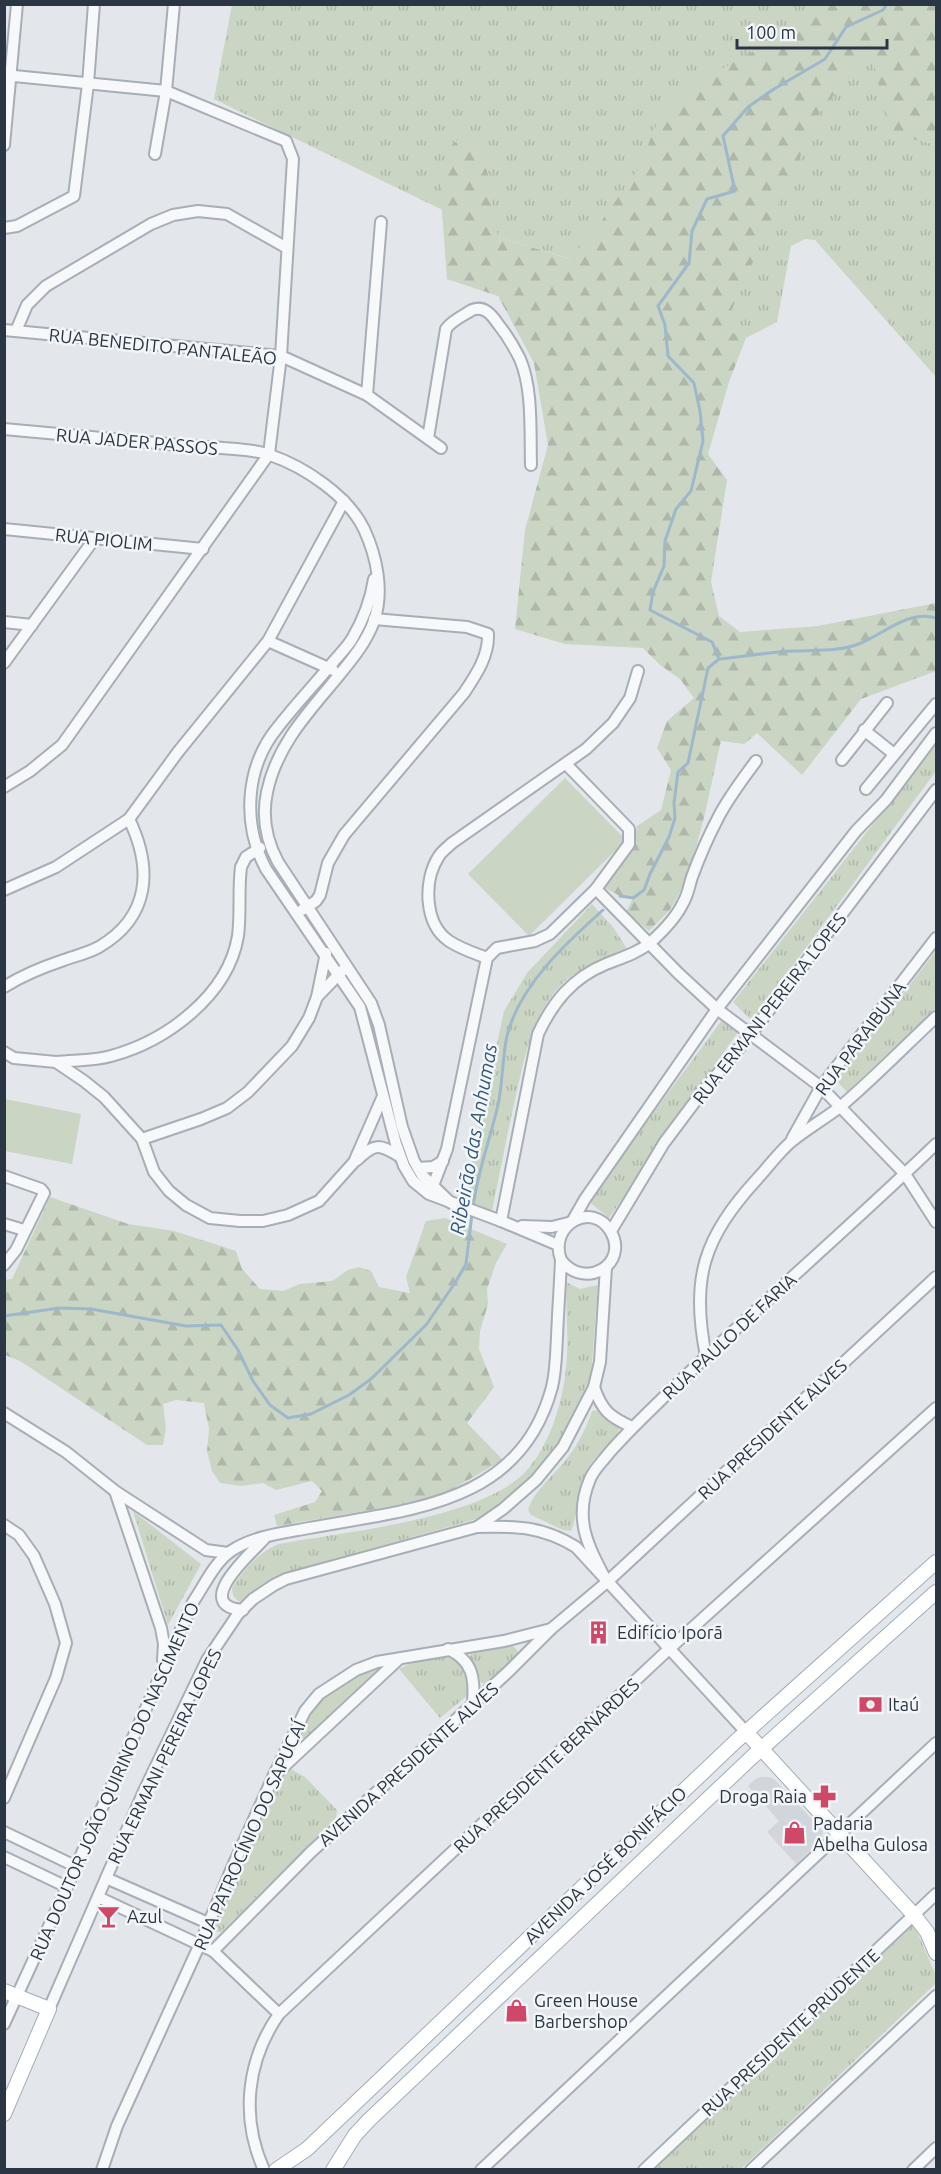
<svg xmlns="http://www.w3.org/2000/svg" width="941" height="2174" viewBox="0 0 941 2174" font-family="Ubuntu,sans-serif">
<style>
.built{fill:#d1d6dd}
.grass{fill:url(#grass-tufts)}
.forest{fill:url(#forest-firs)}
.pitch{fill:#cad5c4}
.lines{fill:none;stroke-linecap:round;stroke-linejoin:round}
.stream{stroke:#9eb8cb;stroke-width:3}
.minor-casing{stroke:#a8aeb6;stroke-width:14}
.major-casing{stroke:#a2adb7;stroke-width:16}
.minor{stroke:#f6f8fa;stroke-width:10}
.major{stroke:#fff;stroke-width:14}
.labels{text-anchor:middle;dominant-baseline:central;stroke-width:5;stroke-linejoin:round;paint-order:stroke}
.street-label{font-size:18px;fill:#2b3644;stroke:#f3f6f9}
.poi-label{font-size:18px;fill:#2b3644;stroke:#f3f6f9;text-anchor:start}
.water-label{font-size:20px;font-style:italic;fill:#345879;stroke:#f3f6f9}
</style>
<defs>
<pattern id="grass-tufts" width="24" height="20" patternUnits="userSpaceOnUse" patternTransform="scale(1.5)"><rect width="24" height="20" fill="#cad5c4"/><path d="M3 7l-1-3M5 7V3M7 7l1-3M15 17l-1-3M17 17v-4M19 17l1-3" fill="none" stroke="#aeb7aa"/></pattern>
<pattern id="forest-firs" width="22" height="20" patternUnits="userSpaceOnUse" patternTransform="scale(1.5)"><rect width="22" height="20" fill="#cad5c4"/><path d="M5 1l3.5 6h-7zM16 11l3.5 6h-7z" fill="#aeb7aa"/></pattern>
</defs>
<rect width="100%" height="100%" fill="#e3e7eb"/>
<polygon class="built" points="760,1777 768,1777 774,1779 823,1831 822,1839 796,1864 767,1832 779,1821 748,1786 754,1780"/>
<g class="grass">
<polygon points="232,5 936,5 936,377 815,240 805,239 791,246 777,322 746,338 658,306 571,259 498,237 214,99"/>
<polygon points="936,744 936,771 752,1021 733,1002"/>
<path d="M 592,904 L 613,927 L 627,949 C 607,959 579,967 563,983 C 533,1013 525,1055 516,1095 C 507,1134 500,1173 492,1211 L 463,1204 L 504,1011 L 527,973 Z"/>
<polygon points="936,951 936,1008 847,1092 836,1080"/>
<polygon points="722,1020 738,1032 609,1218 588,1201"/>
<path d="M 566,1282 L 580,1289 L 598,1285 L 591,1376 L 556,1451 L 494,1514 L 292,1571 L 244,1601 L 238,1601 L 233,1595 L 232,1588 C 245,1569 257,1553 279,1544 C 343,1532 482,1519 526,1471 C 550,1445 562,1404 566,1369 C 569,1341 566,1311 566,1282 Z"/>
<path d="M 599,1410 L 620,1427 C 616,1443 600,1451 591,1463 C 577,1484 580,1510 571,1531 L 563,1530 L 531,1515 L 528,1510 C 534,1491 553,1476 565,1461 C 577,1446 586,1429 592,1411 Z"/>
<polygon points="133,1511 201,1564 168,1625"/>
<polygon points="512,1645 517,1650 519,1657 489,1684 481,1683 470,1656 471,1650"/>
<path d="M 437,1656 C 465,1659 469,1669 467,1696 L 440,1718 L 399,1669 L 416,1661 Z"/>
<polygon points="383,1665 385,1671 308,1741 300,1737 319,1698 371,1667"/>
<polygon points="289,1768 305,1777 337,1810 336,1818 221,1932 214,1932 214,1926 220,1910 279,1773"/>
<polygon points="914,1924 936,1976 936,1983 741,2169 654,2170"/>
</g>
<g class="forest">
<path d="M 813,5 L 936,5 L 936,145 L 889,133 L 871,50 L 820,112 L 723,329 L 746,338 L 729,382 L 708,454 L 727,480 L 711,582 L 719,616 L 740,632 L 818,626 L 936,603 L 936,671 L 861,699 L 802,775 L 757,733 L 744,744 L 721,741 C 710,786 696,875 669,911 C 663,918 655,924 649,931 L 626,912 L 633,898 L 620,896 L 605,888 L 634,842 L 637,826 L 661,810 L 671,770 L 657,748 L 667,721 L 694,698 L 680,679 L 660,665 L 643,648 L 565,644 L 515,629 L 525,530 L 548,445 L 534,363 L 498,296 L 447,279 L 440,185 L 446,150 L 464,135 L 478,144 L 488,175 L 498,237 L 570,259 L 598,226 L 638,169 L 656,126 L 676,95 L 791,30 Z"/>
<polygon points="50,1197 128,1224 174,1231 236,1251 242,1269 260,1289 283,1291 300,1284 332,1281 348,1270 359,1267 371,1271 379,1287 410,1293 406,1277 426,1221 445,1218 507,1244 496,1263 487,1289 488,1304 480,1331 479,1349 494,1387 467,1423 503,1460 442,1495 387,1507 277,1526 274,1515 315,1502 322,1491 312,1481 276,1490 263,1483 241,1486 220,1483 212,1471 207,1451 209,1429 204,1403 176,1400 163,1404 166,1429 163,1445 147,1445 20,1361 5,1355 4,1280 12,1279"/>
</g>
<g class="pitch">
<polygon points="565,778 626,840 529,936 468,874"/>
<polygon points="5,1099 81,1114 72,1164 5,1151"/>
</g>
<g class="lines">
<g class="stream">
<path d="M 719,659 C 744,657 768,652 793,651 C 815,650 840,652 861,643 C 885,633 908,610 936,618"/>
<polyline points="620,896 633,898 644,890 650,874 669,837 675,818 674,803 678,772 688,763 708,668 719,659 712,642 650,610 653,592 664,566 665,541 676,509 691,491 703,441 700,411 694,383 668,356 665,325 658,306 689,263 692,231 707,199 735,191 723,136 748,107 774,89 825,59 846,27 883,10 887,4"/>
<path d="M 473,1208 C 477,1172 490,1140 498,1105 C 503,1082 502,1058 507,1036 C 519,986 566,943 603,910"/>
<polyline points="4,1316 59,1308 91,1309 186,1326 221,1325 238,1350 253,1381 270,1405 288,1418 311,1414 349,1395 371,1379 426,1325 455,1283 466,1264 472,1214"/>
</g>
<defs>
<g id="minor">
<polyline points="4,75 166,91 286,141 293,159 281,356 269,454 62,745 30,771 4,787"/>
<polyline points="4,145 17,4"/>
<polyline points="155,154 166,91 174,4"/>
<polyline points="4,228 17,226 74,196 88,84 94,4"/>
<polyline points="4,330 281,356 367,395 441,448"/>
<polyline points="16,331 27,305 46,286 151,224 173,215 198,211 227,214 287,248"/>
<polyline points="367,395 381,222"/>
<path d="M 4,429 C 66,435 128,440 189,446 C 211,448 252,448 270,455 C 305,467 348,496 364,529 C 377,557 384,592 374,621 C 365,646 347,665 331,685 C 303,718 276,749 267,792 C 262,816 266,840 278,862 L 371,1003 L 379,1025 L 402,1127 L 414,1161 L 422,1175 L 451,1203"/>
<path d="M 428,438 L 446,329 C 451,321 464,315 472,310 C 484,305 492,315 498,324 C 506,334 514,347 520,359 C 533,389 530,432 531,465"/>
<polyline points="4,529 203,549"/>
<path d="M 374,579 C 371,599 362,622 352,639 C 347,647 340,654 334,661 C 316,683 296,704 278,727 C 245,767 242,824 266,869 L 360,1007 L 396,1144 L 404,1166 L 413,1181 L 429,1194 L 501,1221 L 558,1245"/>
<polyline points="4,622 32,625"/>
<polyline points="268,641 333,670"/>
<polyline points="4,663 95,538"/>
<polyline points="864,730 894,754"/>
<polyline points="842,760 887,703"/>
<polyline points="866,789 936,704"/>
<polyline points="596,889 678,973 717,1009 821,1087 905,1174 936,1222"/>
<polyline points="4,890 56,867 129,819 178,752 268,641 344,501"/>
<path d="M 302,910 L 316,901 L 320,895 L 328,863 L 344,835 L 464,693 C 476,675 489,656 488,634 L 467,627 L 374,619"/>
<path d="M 487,958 C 474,953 461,949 449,941 C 424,924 423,880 439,856 C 442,851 448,847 452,843 L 586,749 L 613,723 L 630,698 L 638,671"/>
<path d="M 4,987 C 23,975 43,967 64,960 C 75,956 88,953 99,947 C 150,917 153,869 129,819"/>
<polyline points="317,997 344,969"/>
<polyline points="4,1052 14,1058 56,1062 84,1081 104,1097 142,1139 154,1172 169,1191 186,1205 210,1218 240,1221 263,1221 288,1215 319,1201 354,1162 383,1096"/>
<path d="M 56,1062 C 74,1060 94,1061 111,1056 C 166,1041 228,996 238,936 C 241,913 238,890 241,867 L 246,857 L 260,848"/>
<polyline points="142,1139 201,1119 227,1108 248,1092 292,1046 309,1018 317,997 326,953"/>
<polyline points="792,1139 821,1087 936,938"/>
<path d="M 357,1160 C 375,1143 379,1144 399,1156"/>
<polyline points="418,1168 433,1167 443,1161"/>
<polyline points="4,1176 41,1189 44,1193 16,1250 4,1265"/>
<polyline points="431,1191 447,1149 487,958 497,948 535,941 550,934 596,889 629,844 629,829 566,764"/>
<polyline points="573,1220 585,1199 717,1009 856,831 886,800 936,733"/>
<path d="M 501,1221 L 538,1034 C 553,1002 572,978 606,964 C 621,958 638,953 651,942 C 663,931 676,918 683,903 C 688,895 689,886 692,877 C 699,858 708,837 718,818 C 728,798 742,780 756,761"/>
<polyline points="4,1224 24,1230"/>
<polyline points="522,1226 552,1227 568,1223"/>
<polyline points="611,1231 664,1143 703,1091 751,1034 936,790"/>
<path d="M 706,1356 C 690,1278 704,1237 758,1178 C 769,1166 779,1152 792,1141 C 807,1129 824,1119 840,1107 C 873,1079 904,1047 936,1017"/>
<path d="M 594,1387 C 602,1411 610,1417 632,1427"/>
<polyline points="4,1413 66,1452 115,1491 206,1550 228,1553"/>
<polyline points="115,1491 161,1628 164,1644 163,1660"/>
<polyline points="4,1525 19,1535 34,1556 55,1604 66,1643 56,1678 4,1798"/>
<path d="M 477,1527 C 516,1526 542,1526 576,1547 L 746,1732"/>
<path d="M 607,1582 C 588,1546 573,1519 590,1479 C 594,1469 603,1461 609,1453 C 629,1430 651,1410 673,1388 C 759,1305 850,1227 936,1144"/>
<path d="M 243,1610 C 191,1606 250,1554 264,1539"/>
<path d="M 448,1649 C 473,1661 475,1678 473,1703"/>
<polyline points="279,1771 399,1659"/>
<polyline points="4,1832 75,1866"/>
<polyline points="4,1857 67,1887"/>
<polyline points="106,1878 208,1923"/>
<polyline points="98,1897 213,1951 279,2014"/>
<polyline points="213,1951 311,1852 508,1672 551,1629 607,1582 936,1277"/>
<polyline points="49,2009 144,1791 207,1660 238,1614 253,1599 274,1585 286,1579 477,1527 503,1509 536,1480 563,1447 594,1387 600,1362 606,1267"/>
<path d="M 4,2024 L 67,1887 L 193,1602 C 204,1586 214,1563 231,1551 C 253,1536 283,1533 309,1528 C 409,1509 520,1506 552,1387 C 556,1371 556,1354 557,1337 C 558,1311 560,1285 561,1260 C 548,1224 593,1200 611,1232 C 629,1264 585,1291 561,1260"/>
<polyline points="102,2170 117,2126 199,1946 232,1868 274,1775 305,1711 319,1694 356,1670 377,1662 504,1641 551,1629"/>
<path d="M 264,2170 C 240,2117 247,2060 279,2014 L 669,1649 L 936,1408"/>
<polyline points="481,2170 936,1743"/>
<polyline points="644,2170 936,1894"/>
<polyline points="751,2170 936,1996"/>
<polyline points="913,2170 936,2148"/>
</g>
<g id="major">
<polyline points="746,1732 914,1915 927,1932 936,1953"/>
<polyline points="4,1991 49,2009 4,2114"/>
<polyline points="276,2170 307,2149 735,1742 936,1562"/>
<polyline points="333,2170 355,2135 369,2120 751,1758 936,1592"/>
</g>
</defs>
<use href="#minor" class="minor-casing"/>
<use href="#major" class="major-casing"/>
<use href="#minor" class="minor"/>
<use href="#major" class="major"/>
</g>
<defs>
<symbol id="building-bare" viewBox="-9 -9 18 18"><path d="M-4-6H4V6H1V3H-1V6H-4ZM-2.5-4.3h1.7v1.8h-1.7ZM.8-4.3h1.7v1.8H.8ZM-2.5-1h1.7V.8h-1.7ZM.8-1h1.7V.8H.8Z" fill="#d04868" stroke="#f3f6f9" stroke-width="2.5" paint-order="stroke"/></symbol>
<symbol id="bank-bare" viewBox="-9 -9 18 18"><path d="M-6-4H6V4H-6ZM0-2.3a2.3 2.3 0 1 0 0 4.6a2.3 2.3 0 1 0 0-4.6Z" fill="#d04868" stroke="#f3f6f9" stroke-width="2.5" paint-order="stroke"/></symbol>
<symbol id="pharmacy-bare" viewBox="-9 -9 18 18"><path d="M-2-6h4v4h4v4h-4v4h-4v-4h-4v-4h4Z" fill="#d04868" stroke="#f3f6f9" stroke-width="2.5" paint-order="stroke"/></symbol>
<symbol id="shop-bare" viewBox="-9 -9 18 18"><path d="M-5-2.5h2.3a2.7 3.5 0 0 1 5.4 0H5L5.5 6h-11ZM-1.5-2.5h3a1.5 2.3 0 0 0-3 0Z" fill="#d04868" stroke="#f3f6f9" stroke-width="2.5" paint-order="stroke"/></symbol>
<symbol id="bar-bare" viewBox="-9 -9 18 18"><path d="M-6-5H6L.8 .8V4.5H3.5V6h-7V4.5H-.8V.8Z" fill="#d04868" stroke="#f3f6f9" stroke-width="2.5" paint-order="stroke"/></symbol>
</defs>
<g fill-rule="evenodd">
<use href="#building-bare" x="582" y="1616" width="33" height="33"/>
<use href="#bank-bare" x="854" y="1688" width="33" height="33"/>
<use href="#pharmacy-bare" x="808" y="1780" width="33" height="33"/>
<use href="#shop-bare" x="778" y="1816" width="33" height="33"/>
<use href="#bar-bare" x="92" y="1900" width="33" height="33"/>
<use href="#shop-bare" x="500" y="1994" width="33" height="33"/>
</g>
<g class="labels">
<g class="street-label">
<text transform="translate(163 346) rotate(6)">RUA BENEDITO PANTALEÃO</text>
<text transform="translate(137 441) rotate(5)">RUA JADER PASSOS</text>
<text transform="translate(104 539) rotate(6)">RUA PIOLIM</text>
<text transform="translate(769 1008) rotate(-52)">RUA ERMANI PEREIRA LOPES</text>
<text transform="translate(860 1038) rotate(-53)">RUA PARAIBUNA</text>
<text transform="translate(729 1336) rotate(-43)">RUA PAULO DE FARIA</text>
<text transform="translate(772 1429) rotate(-43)">RUA PRESIDENTE ALVES</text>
<text transform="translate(164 1756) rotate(-64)">RUA ERMANI PEREIRA LOPES</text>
<text transform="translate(408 1764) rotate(-42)">AVENIDA PRESIDENTE ALVES</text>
<text transform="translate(546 1765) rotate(-43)">RUA PRESIDENTE BERNARDES</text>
<text transform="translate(114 1781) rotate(-66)">RUA DOUTOR JOÃO QUIRINO DO NASCIMENTO</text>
<text transform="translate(249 1835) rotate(-66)">RUA PATROCÍNIO DO SAPUCAÍ</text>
<text transform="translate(605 1865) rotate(-44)">AVENIDA JOSÉ BONIFÁCIO</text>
<text transform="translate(790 2032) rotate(-43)">RUA PRESIDENTE PRUDENTE</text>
</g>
<g class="poi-label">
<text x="617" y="1632">Edifício Iporã</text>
<text x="888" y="1704">Itaú</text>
<text x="807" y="1796" text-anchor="end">Droga Raia</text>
<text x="813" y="1823">Padaria<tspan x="813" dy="21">Abelha Gulosa</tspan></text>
<text x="127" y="1916">Azul</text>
<text x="534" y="2000">Green House<tspan x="534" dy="21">Barbershop</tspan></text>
</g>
<g class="water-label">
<text transform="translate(473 1139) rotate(-80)">Ribeirão das Anhumas</text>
</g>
</g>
<rect width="941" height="2174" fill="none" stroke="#2b3644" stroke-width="12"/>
<path d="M737 39v9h150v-9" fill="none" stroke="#2b3644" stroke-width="3"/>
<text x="746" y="39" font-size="18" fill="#2b3644" stroke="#f3f6f9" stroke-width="4.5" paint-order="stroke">100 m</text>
</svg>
